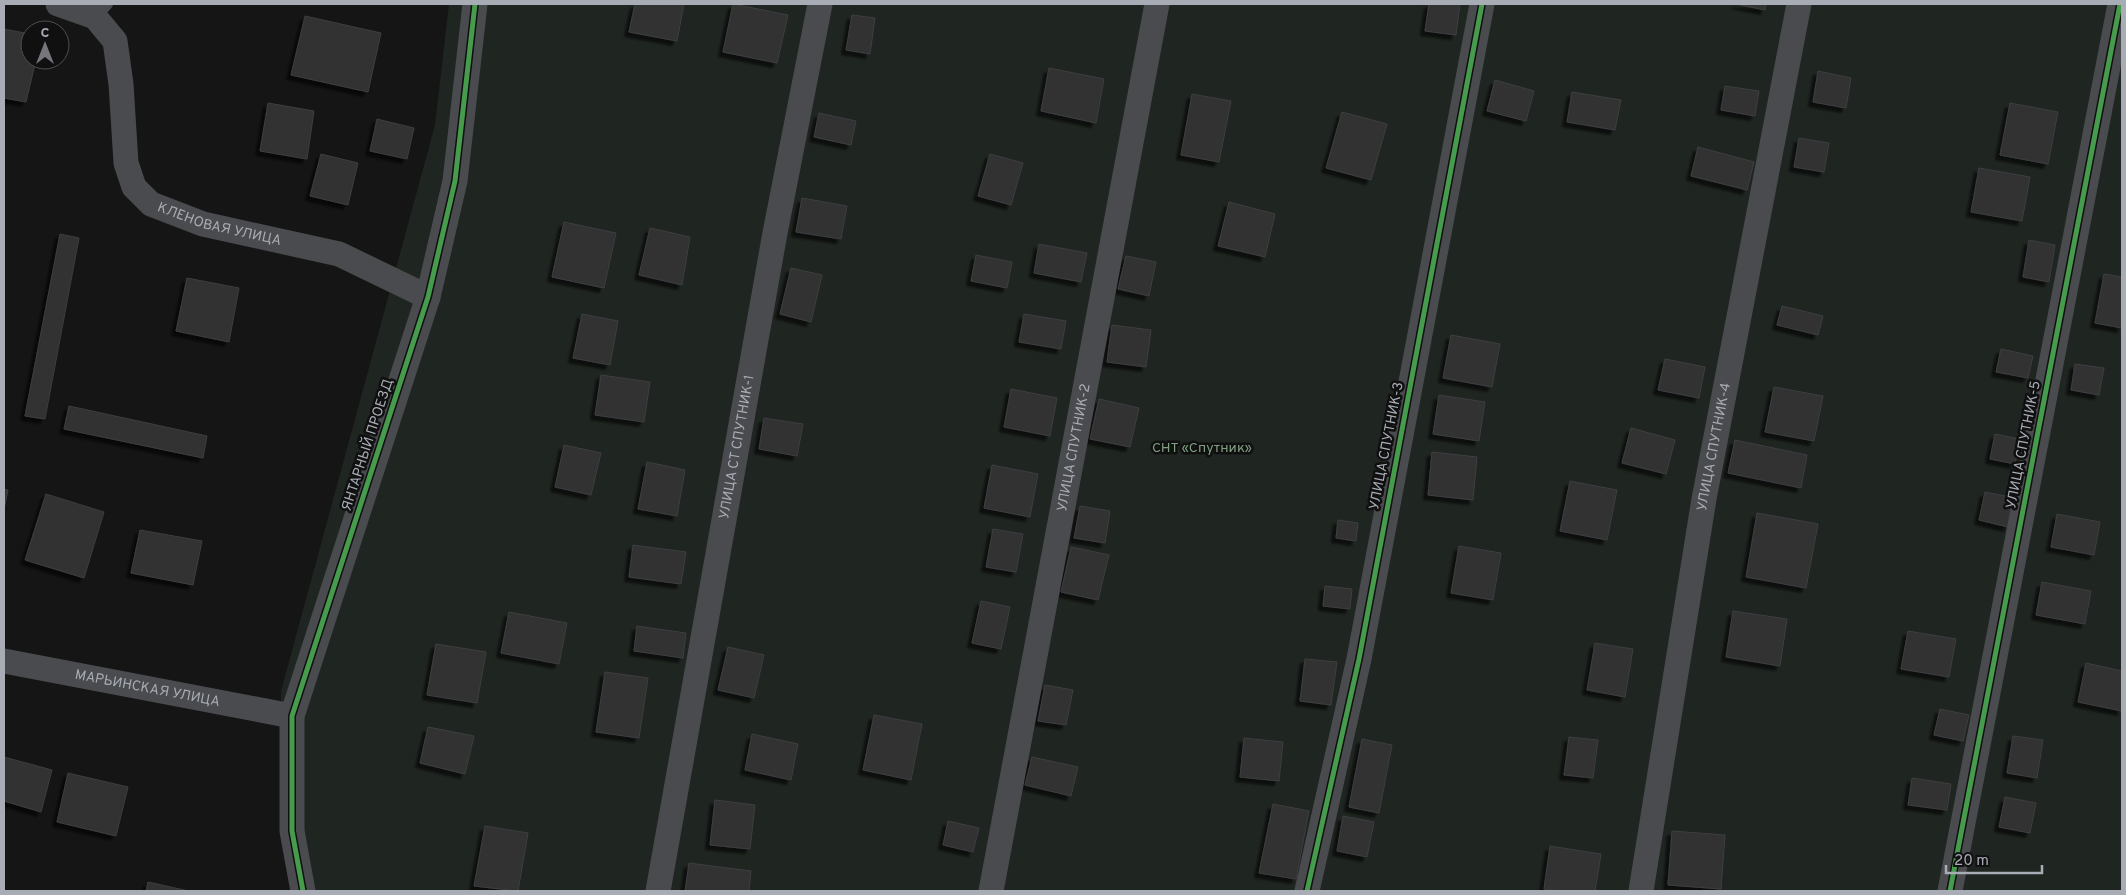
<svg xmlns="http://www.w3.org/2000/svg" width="2126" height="895" viewBox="0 0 2126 895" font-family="Overpass,sans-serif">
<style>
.garden{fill:#1f2520}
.building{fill:#303031;stroke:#3e3f42;filter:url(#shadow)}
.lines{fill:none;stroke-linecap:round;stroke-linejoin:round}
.service{stroke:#4a4b4e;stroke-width:12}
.minor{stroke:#4a4b4e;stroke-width:25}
.cycleway-casing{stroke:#101011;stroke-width:8}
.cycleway{stroke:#469c4c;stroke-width:5}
.labels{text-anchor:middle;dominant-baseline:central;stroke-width:5;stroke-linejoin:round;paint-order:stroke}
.street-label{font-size:14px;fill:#a8acb5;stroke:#101011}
.park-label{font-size:14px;fill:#809e82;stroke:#101011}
</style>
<defs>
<filter id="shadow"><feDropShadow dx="-4.5" dy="4.5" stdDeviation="1" flood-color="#0009"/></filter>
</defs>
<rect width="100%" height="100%" fill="#151516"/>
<polygon class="garden" points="449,4 2122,4 2122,891 299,891 284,849 281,691 435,125"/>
<g class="building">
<polygon points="635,4 684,4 677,41 629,32"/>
<polygon points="733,4 788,15 777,63 723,52"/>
<polygon points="1429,4 1460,4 1456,35 1425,31"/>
<polygon points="1736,4 1766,4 1765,10"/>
<polygon points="852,15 875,18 870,54 846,50"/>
<polygon points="305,16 381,33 368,92 291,75"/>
<polygon points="4,29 30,34 30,60 36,60 26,102 4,98"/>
<polygon points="1049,68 1104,79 1096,123 1041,111"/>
<polygon points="1818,71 1851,78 1846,108 1813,102"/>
<polygon points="1495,80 1534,91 1526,121 1487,111"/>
<polygon points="1725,86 1759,91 1755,116 1721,110"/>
<polygon points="1572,92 1621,100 1615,130 1567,122"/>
<polygon points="1192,94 1231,101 1219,162 1181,155"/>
<polygon points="268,103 314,111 307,159 260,151"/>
<polygon points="2010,103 2058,112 2048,164 2000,155"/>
<polygon points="1342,112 1387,124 1371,180 1326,168"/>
<polygon points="819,113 856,121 851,145 814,137"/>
<polygon points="377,119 414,128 407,159 370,151"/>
<polygon points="1799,138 1829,143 1824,172 1794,167"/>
<polygon points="1698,147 1754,162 1747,190 1691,176"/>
<polygon points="321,154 358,163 348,205 310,196"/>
<polygon points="990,154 1023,163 1011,205 978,196"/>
<polygon points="1979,168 2030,177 2022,221 1971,212"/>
<polygon points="802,198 847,206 841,239 796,232"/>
<polygon points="1229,202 1275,214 1265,257 1218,246"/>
<polygon points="564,222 616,233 604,288 552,277"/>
<polygon points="650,228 690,237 682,285 639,275"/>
<polygon points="60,234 79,238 45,419 25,416"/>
<polygon points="2029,240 2055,245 2049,282 2023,277"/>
<polygon points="1039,244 1087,253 1081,282 1034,273"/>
<polygon points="976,255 1012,262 1007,288 971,281"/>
<polygon points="1126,256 1156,262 1149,296 1118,289"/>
<polygon points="791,268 822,275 811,322 780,314"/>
<polygon points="2104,274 2122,277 2122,328 2095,323"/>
<polygon points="187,278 239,288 229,342 176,331"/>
<polygon points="1782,306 1823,316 1818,335 1777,325"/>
<polygon points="582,314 618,321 610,365 573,358"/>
<polygon points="1024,314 1066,321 1061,349 1019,342"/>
<polygon points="1112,325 1151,330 1146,367 1107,362"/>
<polygon points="1451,335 1500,344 1492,387 1443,378"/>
<polygon points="2001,349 2033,356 2028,378 1996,372"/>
<polygon points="1665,359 1705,367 1699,398 1658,390"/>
<polygon points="2075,364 2104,368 2099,395 2071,390"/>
<polygon points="601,375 650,382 644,422 595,415"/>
<polygon points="1774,387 1823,396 1814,441 1765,432"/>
<polygon points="1011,389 1057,398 1050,436 1004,427"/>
<polygon points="1439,395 1485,402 1479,441 1433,434"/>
<polygon points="1099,399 1139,408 1130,447 1090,439"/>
<polygon points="69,406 207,436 203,458 64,429"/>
<polygon points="764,418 803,424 797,456 759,449"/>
<polygon points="1631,428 1675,440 1666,474 1622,463"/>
<polygon points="1995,434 2020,439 2015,464 1990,459"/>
<polygon points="1735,440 1807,455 1801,488 1728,473"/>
<polygon points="564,445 601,453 591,495 555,487"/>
<polygon points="1432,452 1477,457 1473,500 1428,495"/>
<polygon points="647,462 685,470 677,516 638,509"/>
<polygon points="992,465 1038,474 1030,517 984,508"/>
<polygon points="1570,481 1617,490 1607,540 1560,531"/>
<polygon points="4,489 8,490 4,509"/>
<polygon points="1985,492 2015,498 2008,527 1979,520"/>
<polygon points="46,494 104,512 84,578 25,560"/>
<polygon points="1080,506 1110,511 1105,543 1074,538"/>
<polygon points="1757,513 1818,524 1806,588 1746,577"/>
<polygon points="2057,514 2100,522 2094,555 2051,547"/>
<polygon points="1338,520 1358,523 1356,541 1336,538"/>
<polygon points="993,529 1023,534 1016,572 986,567"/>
<polygon points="140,530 202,541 193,585 131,573"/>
<polygon points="633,545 686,552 681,584 629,577"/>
<polygon points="1459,546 1501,553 1493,600 1451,593"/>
<polygon points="1071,547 1109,555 1098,600 1061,592"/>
<polygon points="2042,582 2091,591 2085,624 2036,615"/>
<polygon points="1325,586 1352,589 1350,609 1323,606"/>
<polygon points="981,601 1010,607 1001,649 972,643"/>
<polygon points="1733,611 1787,619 1780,666 1726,657"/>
<polygon points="509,612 567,623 559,664 501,653"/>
<polygon points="637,626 686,633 683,658 634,651"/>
<polygon points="1908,631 1956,639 1949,677 1901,669"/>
<polygon points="1595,643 1633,649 1625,697 1587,690"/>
<polygon points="436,644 486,652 477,703 427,695"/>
<polygon points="728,647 764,655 754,698 718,690"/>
<polygon points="1305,659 1337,662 1331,705 1300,701"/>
<polygon points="2086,663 2122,671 2122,711 2078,702"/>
<polygon points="605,672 648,678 639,738 596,732"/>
<polygon points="1045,685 1073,690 1066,725 1038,721"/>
<polygon points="1940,709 1969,715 1963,741 1934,735"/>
<polygon points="874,715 922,724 911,780 863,770"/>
<polygon points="428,727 474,736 465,774 420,763"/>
<polygon points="752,734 798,744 791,780 745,770"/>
<polygon points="2013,736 2043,740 2037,778 2007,773"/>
<polygon points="1569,737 1598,740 1593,778 1564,775"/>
<polygon points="1244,738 1283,742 1279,781 1240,777"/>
<polygon points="1362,739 1392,745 1379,813 1349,807"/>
<polygon points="4,757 52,770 41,812 4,801"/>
<polygon points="1032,757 1078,767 1071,796 1025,785"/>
<polygon points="68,773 128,787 116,836 57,822"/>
<polygon points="1912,778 1951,784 1947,810 1908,805"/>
<polygon points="2005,797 2036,803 2030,833 1999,827"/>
<polygon points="715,800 755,805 750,849 710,845"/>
<polygon points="1273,804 1309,811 1296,879 1259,873"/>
<polygon points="1343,816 1374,822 1367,857 1337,851"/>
<polygon points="948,821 979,828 973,852 943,845"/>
<polygon points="485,826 528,833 518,891 474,886"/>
<polygon points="1672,831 1725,835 1721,889 1668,885"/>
<polygon points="1550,846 1601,854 1595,891 1559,891 1544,889"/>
<polygon points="689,863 751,871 749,891 685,891"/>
<polygon points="148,882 189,891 146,891"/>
</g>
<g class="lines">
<polyline class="service" points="95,17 107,4"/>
<g class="minor">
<path id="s1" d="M 58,4 L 95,17 L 115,41 L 121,84 L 126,163 L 134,187 L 151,204 L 203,224 L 339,254 L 428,297"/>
<path id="s2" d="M 4,661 L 292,716"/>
<polyline points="303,891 292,831 292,716 428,297 455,181 475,4"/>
<path id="s3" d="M 658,891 L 775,233 L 820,4"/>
<path id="s4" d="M 991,891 L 1157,4"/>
<polyline points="1307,891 1359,659 1482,4"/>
<path id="s5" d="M 1641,891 L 1704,499 L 1799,4"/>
<polyline points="1950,891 2120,4"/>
</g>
<defs>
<g id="cycleway">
<polyline points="303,891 292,831 292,716 428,297 455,181 475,4"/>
<polyline points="1307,891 1359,659 1482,4"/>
<polyline points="1950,891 2120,4"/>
</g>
</defs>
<use href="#cycleway" class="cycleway-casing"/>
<use href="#cycleway" class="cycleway"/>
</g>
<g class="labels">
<g class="street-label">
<text stroke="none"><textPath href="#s1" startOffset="314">КЛЕНОВАЯ УЛИЦА</textPath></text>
<text transform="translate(368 445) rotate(-72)">ЯНТАРНЫЙ ПРОЕЗД</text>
<text transform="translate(2024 445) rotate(-79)">УЛИЦА СПУТНИК-5</text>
<text transform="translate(1387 446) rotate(-79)">УЛИЦА СПУТНИК-3</text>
<text stroke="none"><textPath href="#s3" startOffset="451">УЛИЦА СТ СПУТНИК-1</textPath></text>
<text stroke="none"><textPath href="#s5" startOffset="450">УЛИЦА СПУТНИК-4</textPath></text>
<text stroke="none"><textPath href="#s4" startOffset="451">УЛИЦА СПУТНИК-2</textPath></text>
<text stroke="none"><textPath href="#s2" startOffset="146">МАРЬИНСКАЯ УЛИЦА</textPath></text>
</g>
<g class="park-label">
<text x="1202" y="448">СНТ «Спутник»</text>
</g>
</g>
<rect width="2126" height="895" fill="none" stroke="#a8acb5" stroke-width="10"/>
<g transform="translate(45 45)"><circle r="24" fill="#101011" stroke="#4d4e53"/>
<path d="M0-4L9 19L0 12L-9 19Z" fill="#75777d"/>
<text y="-8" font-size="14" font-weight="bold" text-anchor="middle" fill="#a8acb5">С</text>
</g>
<path d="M1946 865v8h96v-8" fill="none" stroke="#a8acb5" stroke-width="2.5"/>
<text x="1954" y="865" font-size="15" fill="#a8acb5" stroke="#101011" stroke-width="4" paint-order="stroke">20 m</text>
</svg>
